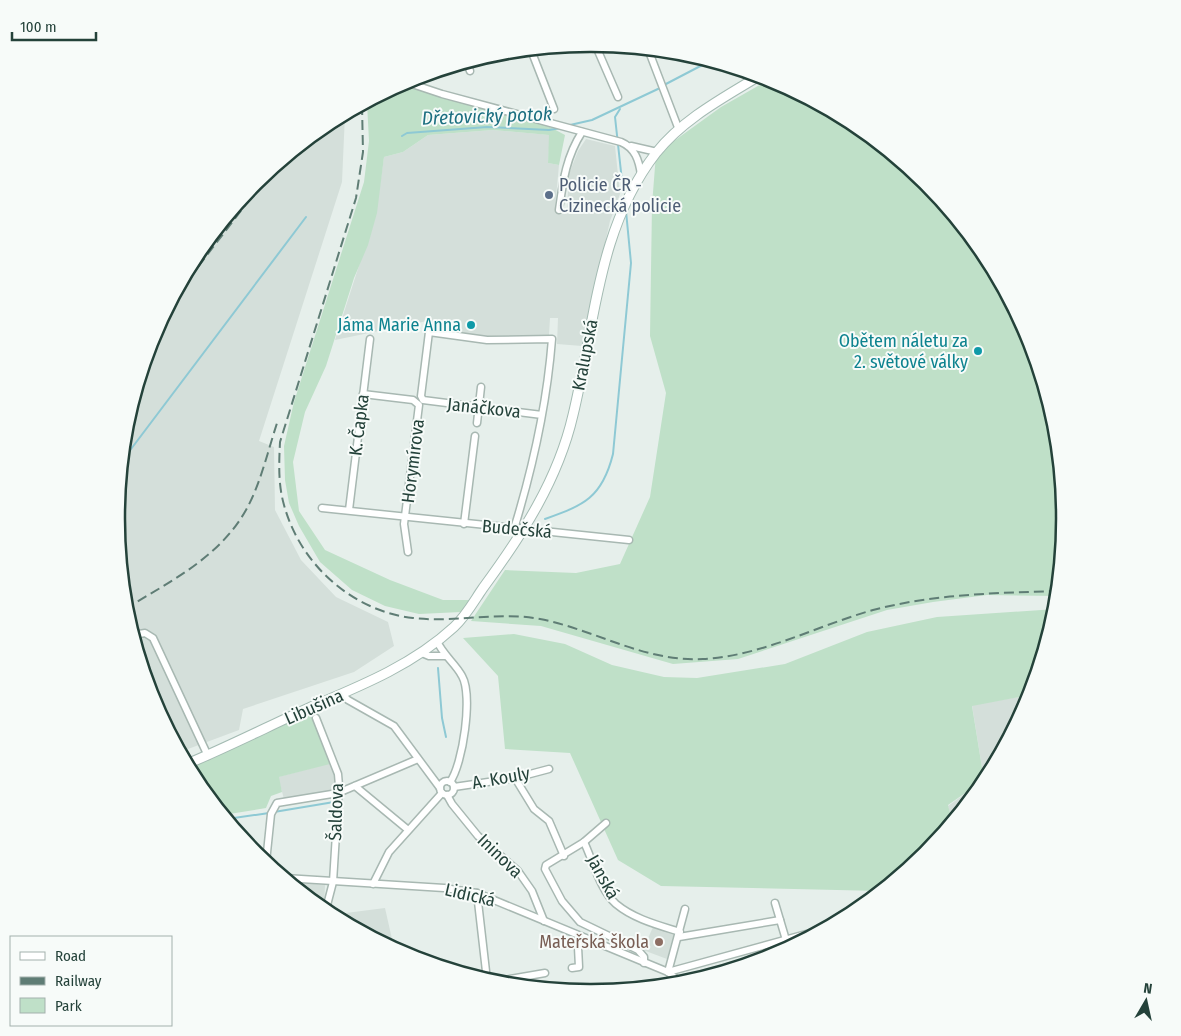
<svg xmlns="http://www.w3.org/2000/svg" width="1181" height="1036" viewBox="0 0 1181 1036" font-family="'Fira Sans Condensed',sans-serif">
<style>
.built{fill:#d4dfda}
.green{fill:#bfe0c8}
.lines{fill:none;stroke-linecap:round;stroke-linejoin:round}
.stream{stroke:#8ec9d4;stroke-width:2}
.street-casing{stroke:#a8b8b2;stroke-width:9}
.secondary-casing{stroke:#a4bbb3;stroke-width:11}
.street{stroke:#fff;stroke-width:6}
.secondary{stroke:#fff;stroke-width:9}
.rail{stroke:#5f7d75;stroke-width:2;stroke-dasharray:10 5;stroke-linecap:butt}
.service-dot{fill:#5c6f8a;stroke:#f7fbf9;stroke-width:2}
.culture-dot{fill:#0f9aa8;stroke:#f7fbf9;stroke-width:2}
.education-dot{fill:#8d6e63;stroke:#f7fbf9;stroke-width:2}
.labels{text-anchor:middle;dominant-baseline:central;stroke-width:4;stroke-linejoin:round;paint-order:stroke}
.service-label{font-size:18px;fill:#4e5e75;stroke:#f7fbf9;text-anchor:start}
.culture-label{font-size:18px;fill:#0d838f;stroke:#f7fbf9;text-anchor:end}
.street-label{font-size:18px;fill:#24423a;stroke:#f7fbf9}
.education-label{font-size:18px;fill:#785e54;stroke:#f7fbf9;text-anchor:end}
.water-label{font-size:19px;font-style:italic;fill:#1c6f80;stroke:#f7fbf9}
.rim{fill:none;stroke:#24423a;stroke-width:2.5}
</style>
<rect width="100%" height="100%" fill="#e6efeb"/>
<g class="built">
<polygon points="345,114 342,182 259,441 274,447 275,510 301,560 336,597 388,622 394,646 354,672 243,709 239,730 180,752 152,699 125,610 116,518 125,425 152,336 196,254 255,182 327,124"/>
<polygon points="493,130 550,135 548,163 559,165 555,208 559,210 567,209 569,174 578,151 586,139 615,146 620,194 610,221 582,346 557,344 558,318 550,318 549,335 486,336 429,328 427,321 335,340 376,213 384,157 403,152 428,135"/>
<polygon points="1030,695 985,782 952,821 948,806 984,780 972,705"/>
<polygon points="331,763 335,774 336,793 284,799 278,777"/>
<polygon points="290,882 325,885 324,910"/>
<polygon points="385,908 394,948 326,912 338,914"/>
<polygon points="653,927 674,933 667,959 643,950"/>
</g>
<g class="green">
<polygon points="770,79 854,124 926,183 985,255 1029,337 1056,426 1065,518 1057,596 987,595 933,602 887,610 738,659 673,664 541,626 471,621 505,570 576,573 620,564 650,497 666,393 650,336 652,205 656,154 721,107"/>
<polygon points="401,84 548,126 565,135 559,165 548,163 549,135 493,130 428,135 403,152 384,157 377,213 368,245 354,278 326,366 305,412 293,462 299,511 325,550 390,580 443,600 470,600 461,612 419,614 385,606 352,590 320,562 299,526 289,503 285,480 284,446 294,402 364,182 369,141 367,103"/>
<polygon points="1056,609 1030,695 972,706 984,780 948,805 952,821 926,854 880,891 661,886 618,860 570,753 505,749 498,676 463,638 514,634 565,644 612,665 664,677 697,678 785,664 867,632 937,617"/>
<polygon points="310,713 330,764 279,777 282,792 271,796 266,808 223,815 196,781 189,767"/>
</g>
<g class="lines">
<g class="stream">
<polyline points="664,85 710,61"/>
<polyline points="620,109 615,117 623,190"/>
<polyline points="570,125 592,120 660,88"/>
<polyline points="402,136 407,133 487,127 549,130 561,128"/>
<polyline points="122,461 306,217"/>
<path d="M 545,519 C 584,505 602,498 613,454 L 631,263 L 626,211"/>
<polyline points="438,668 442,718 446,737"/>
<polyline points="274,812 334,802"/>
<polyline points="227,819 269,813"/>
</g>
<defs>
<g id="street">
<polyline points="595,44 618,97"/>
<polyline points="648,49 679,130"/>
<polyline points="531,50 554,109"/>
<polyline points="467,62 470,71"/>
<path d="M 406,82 L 442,94 L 621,142 C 635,148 639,160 641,175"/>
<polyline points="631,146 657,152"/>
<path d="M 559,210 C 563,181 566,157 582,132"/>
<polyline points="363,394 413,400 419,405 404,524 408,552"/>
<polyline points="477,423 481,387"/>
<polyline points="322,508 629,540"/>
<polyline points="349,510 370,339"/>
<polyline points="464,524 475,436"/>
<path d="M 514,529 C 533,467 547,403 552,339 L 487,340 L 429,332 L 421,396 L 423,400 L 542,415"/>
<polyline points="133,635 145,633 153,638 208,756"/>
<path d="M 437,641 C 443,655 455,663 462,676 C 473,695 463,764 450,782"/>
<polyline points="422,653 429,656 446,656"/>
<polyline points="342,694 348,700 394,726 440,788"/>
<polyline points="316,718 338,774 339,786 333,882 326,909"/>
<polyline points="515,778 534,809 549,821 564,856"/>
<circle cx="447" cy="788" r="7"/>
<polyline points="355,786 407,829"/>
<polyline points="454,787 515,778 549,769"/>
<polyline points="447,795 452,804 478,836 518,871 532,891 544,921"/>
<polyline points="606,823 584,842 546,865 545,869 562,901 580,922 638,950 644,957 644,963"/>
<path d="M 584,842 C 593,861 600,890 616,904 C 634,919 658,925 680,932"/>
<polyline points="266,862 271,814 277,803 338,793 418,759"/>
<polyline points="285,878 444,888 477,893 668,972 681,983"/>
<polyline points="373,884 389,852 442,793"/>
<polyline points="477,893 487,980"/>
<polyline points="775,903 786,940"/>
<polyline points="679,937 780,920"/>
<polyline points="572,968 579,967 578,947 582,937"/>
<polyline points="668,972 821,930"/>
<polyline points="668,972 685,909"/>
<polyline points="493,982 545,973"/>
</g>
<path id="secondary" d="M 187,764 C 230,746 271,725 313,706 C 363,685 414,664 454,627 C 466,616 474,601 483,588 C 522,535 558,480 573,415 C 595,325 597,229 656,153 C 683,119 723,98 759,76"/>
</defs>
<use href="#street" class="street-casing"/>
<use href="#secondary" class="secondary-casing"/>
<use href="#street" class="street"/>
<use href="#secondary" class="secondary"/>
<g class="rail">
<path d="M 362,105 L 363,152 L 356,198 L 280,442 C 279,463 278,484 284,505 C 300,564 352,611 413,618 C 455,623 498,611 540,619 C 596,630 644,662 703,659 C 762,656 816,626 873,610 C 934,594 995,593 1058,591"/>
<polyline points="205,244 229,218"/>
<polyline points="171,302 276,165"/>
<path d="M 125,609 C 169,582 219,558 246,510 C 261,483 268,450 278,420"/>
</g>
</g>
<circle class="service-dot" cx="549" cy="195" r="5"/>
<g class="culture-dot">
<circle cx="471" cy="325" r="5"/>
<circle cx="978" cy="351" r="5"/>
</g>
<circle class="education-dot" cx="659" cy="942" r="5"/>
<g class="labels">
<g class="service-label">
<text x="559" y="185">Policie ČR -<tspan x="559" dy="21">Cizinecká policie</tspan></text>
</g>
<g class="culture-label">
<text x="461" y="325">Jáma Marie Anna</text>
<text x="968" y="341">Obětem náletu za<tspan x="968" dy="21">2. světové války</tspan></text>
</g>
<g class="street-label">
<text transform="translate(585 355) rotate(-79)">Kralupská</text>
<text transform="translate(484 408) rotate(6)">Janáčkova</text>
<text transform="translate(359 425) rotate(-83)">K. Čapka</text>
<text transform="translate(413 461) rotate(-83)">Horymírova</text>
<text transform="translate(517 529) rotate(5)">Budečská</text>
<text transform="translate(314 707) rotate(-24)">Libušina</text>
<text transform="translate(501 778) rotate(-10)">A. Kouly</text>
<text transform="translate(336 812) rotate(-88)">Šaldova</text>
<text transform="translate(500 856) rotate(44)">Ininova</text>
<text transform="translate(603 877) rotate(61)">Jánská</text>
<text transform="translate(470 895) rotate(13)">Lidická</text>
</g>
<g class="education-label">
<text x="649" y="942">Mateřská škola</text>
</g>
<g class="water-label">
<text transform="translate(487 116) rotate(-2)">Dřetovický potok</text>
</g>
</g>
<path d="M0 0H1181V1036H0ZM590 52H591A465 465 0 0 1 1056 517V519A465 465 0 0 1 591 984H590A465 465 0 0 1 125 519V517A465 465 0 0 1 590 52Z" fill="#f7fbf9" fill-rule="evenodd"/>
<path class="rim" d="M590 52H591A465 465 0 0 1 1056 517V519A465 465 0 0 1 591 984H590A465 465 0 0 1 125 519V517A465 465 0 0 1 590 52Z"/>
<rect x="10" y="936" width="162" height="90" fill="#f7fbf9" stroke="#a3b1ad"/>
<rect x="20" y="952" width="25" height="8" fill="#ffffff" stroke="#a3b1ad"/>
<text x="55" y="961" font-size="15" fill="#24423a">Road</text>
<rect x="20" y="977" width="25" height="8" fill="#5f7d75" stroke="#a3b1ad"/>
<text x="55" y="986" font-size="15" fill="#24423a">Railway</text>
<rect x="20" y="998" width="25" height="15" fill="#bfe0c8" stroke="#a3b1ad"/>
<text x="55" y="1011" font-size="15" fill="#24423a">Park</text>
<g transform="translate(1146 1001) rotate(9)" stroke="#f7fbf9" stroke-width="4" paint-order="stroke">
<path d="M0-4L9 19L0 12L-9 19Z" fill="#24423a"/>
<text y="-8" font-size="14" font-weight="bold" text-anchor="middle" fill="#24423a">N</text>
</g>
<path d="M12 32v8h84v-8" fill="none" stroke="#24423a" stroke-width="2.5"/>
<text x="20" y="32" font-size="15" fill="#24423a" stroke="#f7fbf9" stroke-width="4" paint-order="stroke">100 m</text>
</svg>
